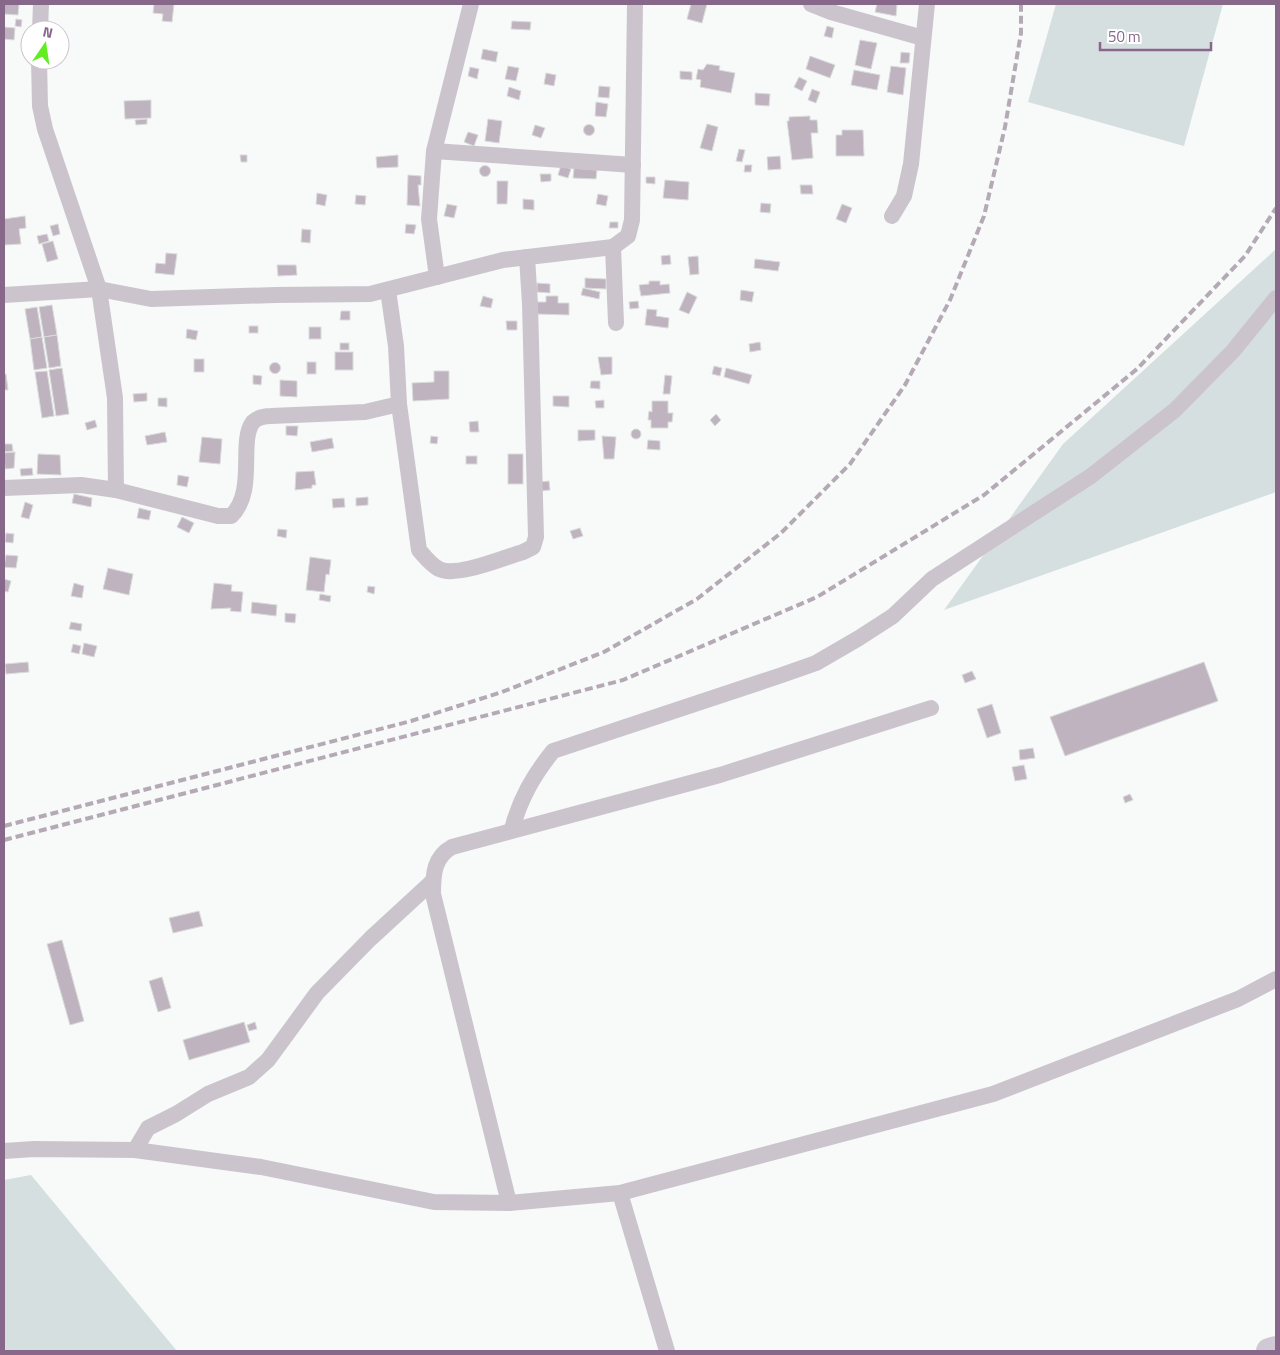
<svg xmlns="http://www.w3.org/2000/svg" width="1280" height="1355" viewBox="0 0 1280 1355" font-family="'Titillium Web',sans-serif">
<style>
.green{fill:#d6dfe0}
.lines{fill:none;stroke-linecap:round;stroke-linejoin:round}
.river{stroke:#d1c8d5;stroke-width:26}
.building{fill:#bfb3c0;stroke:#d9dcda}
.street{stroke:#ccc4cd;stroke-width:16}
.rail{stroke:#b4a9b5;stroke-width:4;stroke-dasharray:8 4;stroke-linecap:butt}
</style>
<rect width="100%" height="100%" fill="#f7faf8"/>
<g class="green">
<polygon points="1056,4 1223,4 1184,146 1028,102"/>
<polygon points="1276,249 1276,492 944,610 1063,444"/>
<polygon points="31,1175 177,1351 4,1351 4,1180"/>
</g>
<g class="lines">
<polyline class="river" points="1269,1351 1276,1349"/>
</g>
<g class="building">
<polygon points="4,4 19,4 18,15 4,14"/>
<polygon points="154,4 174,4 172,22 162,21 163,14 153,13"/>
<polygon points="691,4 707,4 702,23 687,19"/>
<polygon points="877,4 897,4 896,16 875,12"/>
<polygon points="16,19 22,20 21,27 15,26"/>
<polygon points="512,21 531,22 530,30 511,29"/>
<polygon points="827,26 834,28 832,38 824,36"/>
<polygon points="4,27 15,28 14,40 4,39"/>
<polygon points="860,40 877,43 871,69 855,65"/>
<polygon points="483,49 498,52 496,62 481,59"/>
<polygon points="901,52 910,53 909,63 900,63"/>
<polygon points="810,56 835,65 830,78 806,69"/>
<polygon points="707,64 720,66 719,70 735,73 731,93 700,87 701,80 696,79 698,69 703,70"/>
<polygon points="508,66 519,68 516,81 505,79"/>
<polygon points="891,66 906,68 903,95 887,92"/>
<polygon points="470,67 479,69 477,79 468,76"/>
<polygon points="854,70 880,75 877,90 851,85"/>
<polygon points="680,71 692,72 692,80 680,79"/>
<polygon points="546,73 556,75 554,86 544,84"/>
<polygon points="799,77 807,81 802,91 794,87"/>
<polygon points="599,86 610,87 609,98 598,97"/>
<polygon points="509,87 521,91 519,100 507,96"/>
<polygon points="812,89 820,92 816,103 808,100"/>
<polygon points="755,93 770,94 769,106 755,105"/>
<polygon points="151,100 151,118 125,119 124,101"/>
<polygon points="596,102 608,104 606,117 595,116"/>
<polygon points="810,116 810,120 817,120 818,133 811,133 813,158 792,160 787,121 789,121 789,117"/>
<polygon points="147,119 147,124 136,125 135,120"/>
<polygon points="488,119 502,121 499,143 485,141"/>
<polygon points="707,124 718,127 712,151 700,148"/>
<circle cx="589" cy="130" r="5.5"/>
<polygon points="535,125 545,128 541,138 532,135"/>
<polygon points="842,130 863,130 864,156 836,156 836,135 842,135"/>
<polygon points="468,132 478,135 474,146 464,142"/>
<polygon points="739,149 745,150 742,162 736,161"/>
<polygon points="240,155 247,155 247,162 241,162"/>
<polygon points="398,155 398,167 377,168 376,157"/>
<polygon points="780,156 781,169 768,170 767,157"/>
<polygon points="561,165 571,169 568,178 558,175"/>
<polygon points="745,165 752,165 751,172 744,172"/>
<circle cx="485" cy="171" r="5.5"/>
<polygon points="574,168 597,170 596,179 573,178"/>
<polygon points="540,174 551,174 551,181 541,182"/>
<polygon points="408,175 421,176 421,185 418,185 420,206 407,205"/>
<polygon points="646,177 655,177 655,184 646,183"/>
<polygon points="665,180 689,182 688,200 663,198"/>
<polygon points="497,181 508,181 507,204 497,204"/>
<polygon points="800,185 812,185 813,194 801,194"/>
<polygon points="317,193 327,195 325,206 316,204"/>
<polygon points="598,194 608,196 606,206 596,204"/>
<polygon points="356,195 366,196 365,205 355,204"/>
<polygon points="523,199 534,200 534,210 523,209"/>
<polygon points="761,203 771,204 770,213 760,212"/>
<polygon points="447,204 457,206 454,218 444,216"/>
<polygon points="842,204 852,208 846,223 836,219"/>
<polygon points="25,216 26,228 19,229 21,244 4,245 4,219"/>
<polygon points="610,222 618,222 618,228 609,228"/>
<polygon points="58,224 60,234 53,236 50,226"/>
<polygon points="406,224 416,225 414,234 405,233"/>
<polygon points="302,229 311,230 310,243 301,242"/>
<polygon points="47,234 49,241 39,244 37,236"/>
<polygon points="53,241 58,259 47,262 42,244"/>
<polygon points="166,253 177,254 174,275 155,273 156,263 165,264"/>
<polygon points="670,255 671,264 662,265 661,256"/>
<polygon points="698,256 699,274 690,275 688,257"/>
<polygon points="755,259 780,262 778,271 754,268"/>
<polygon points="277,265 296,265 297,275 278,276"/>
<polygon points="585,278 606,279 606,289 585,288"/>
<polygon points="649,281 660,281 660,285 669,284 670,293 641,296 639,285 649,284"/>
<polygon points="537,283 550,284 550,293 537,292"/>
<polygon points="583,288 600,292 599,299 581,295"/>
<polygon points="741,290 754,292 752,302 740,300"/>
<polygon points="687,292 697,297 689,314 679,310"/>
<polygon points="483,296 493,299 491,308 480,306"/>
<polygon points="546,296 558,296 558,303 569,303 569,315 537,314 537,302 546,302"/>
<polygon points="638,301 639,308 630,309 629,302"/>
<polygon points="52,305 57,335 44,337 39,307"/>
<polygon points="37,307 42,337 30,339 25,309"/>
<polygon points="647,309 657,310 656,316 669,318 668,328 645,325"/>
<polygon points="341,311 350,311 350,320 340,320"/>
<polygon points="506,321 517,321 517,330 507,330"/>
<rect x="249" y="326" width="9" height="7"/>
<rect x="309" y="327" width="12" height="12"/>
<polygon points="187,329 198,331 196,340 186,338"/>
<polygon points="57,335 61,366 49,368 44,337"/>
<polygon points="42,337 47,368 34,370 30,339"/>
<polygon points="760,342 761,350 750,352 749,344"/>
<rect x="340" y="343" width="9" height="7"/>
<rect x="335" y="352" width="18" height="18"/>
<polygon points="598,357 612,357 612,374 601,375"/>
<rect x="194" y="359" width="10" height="13"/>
<rect x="307" y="362" width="9" height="12"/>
<circle cx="275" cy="368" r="5.5"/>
<polygon points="714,366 722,368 720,376 712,374"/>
<polygon points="62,368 69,414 56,416 49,370"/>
<polygon points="726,368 752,375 749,384 724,377"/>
<polygon points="47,371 54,416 42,418 35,372"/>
<polygon points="434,371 449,371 449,399 413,401 412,383 434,382"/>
<polygon points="4,374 6,374 8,390 4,390"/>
<polygon points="253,375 262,376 261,385 253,384"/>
<polygon points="665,375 672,376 670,394 663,394"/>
<polygon points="280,380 297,381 297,397 280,396"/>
<polygon points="591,381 600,381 600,389 590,388"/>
<polygon points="147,393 147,401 134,402 133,394"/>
<polygon points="553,396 569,396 569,407 553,406"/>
<polygon points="158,398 167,398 167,407 158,406"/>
<polygon points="604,400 604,408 596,408 595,401"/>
<polygon points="652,401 668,401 668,413 673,413 672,422 668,422 668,428 651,428 651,420 648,420 649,411 652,412"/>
<polygon points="716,414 721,420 715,426 710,420"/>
<polygon points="95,420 97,427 87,430 85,423"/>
<polygon points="478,421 479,432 470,432 469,422"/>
<polygon points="286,426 298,426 297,436 286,435"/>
<circle cx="636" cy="434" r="5"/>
<polygon points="578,430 595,430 595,440 578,441"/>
<polygon points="165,432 167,442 147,445 145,436"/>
<polygon points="431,436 438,437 437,444 430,443"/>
<polygon points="602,436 616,437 614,459 604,459"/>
<polygon points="202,437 222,439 220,464 199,462"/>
<polygon points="332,438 334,448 312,452 310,442"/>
<polygon points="648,440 660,441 660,450 647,449"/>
<polygon points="4,444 12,444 13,451 4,452"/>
<polygon points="15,452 14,468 5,469 4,453"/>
<polygon points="38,454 60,455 61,475 37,474"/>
<rect x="508" y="454" width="15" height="30"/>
<rect x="466" y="456" width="11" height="8"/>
<polygon points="32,468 33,475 21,476 20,469"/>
<polygon points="314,471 316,485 312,485 312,488 295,490 296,472"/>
<polygon points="178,475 189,477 187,487 177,485"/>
<polygon points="549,481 550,490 540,491 539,482"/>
<polygon points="74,494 92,498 91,507 72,503"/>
<polygon points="368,497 368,505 356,506 356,498"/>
<polygon points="344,498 345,507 333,508 332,499"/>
<polygon points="25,502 33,505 29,519 21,517"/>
<polygon points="139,508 151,511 149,520 137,518"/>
<polygon points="182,517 194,523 189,533 177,527"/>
<polygon points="580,528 583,536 573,539 570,531"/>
<polygon points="278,529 287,530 286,538 277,536"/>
<polygon points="6,533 14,534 13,543 5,542"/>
<polygon points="6,555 18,556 16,568 4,567"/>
<polygon points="310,557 331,560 329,575 326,574 324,592 306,590"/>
<polygon points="108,568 133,574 129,595 103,589"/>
<polygon points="4,579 11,581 8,592 4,591"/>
<polygon points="74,583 84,586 82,598 71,596"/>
<polygon points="214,583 232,585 231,591 243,592 241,612 230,611 231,608 211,609"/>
<polygon points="368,586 375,587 374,594 367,592"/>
<polygon points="320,594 331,596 330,602 319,600"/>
<polygon points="252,602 277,605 276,616 251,613"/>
<polygon points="285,613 296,614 295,623 285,622"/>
<polygon points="71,622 82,624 81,631 69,629"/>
<polygon points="84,643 97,646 94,657 82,654"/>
<polygon points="73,644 81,646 79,654 71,652"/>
<polygon points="28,662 29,672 6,674 5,664"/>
<polygon points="1204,662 1218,701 1065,756 1050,717"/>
<polygon points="972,671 976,679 965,683 962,675"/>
<polygon points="992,704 1001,733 987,738 977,709"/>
<polygon points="1033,748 1035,758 1020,760 1019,750"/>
<polygon points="1024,765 1027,779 1015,781 1012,767"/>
<polygon points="1130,794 1133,800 1125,803 1123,797"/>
<polygon points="199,911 203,926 173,933 169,918"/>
<polygon points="62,940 84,1021 70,1025 47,944"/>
<polygon points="162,977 171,1008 158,1012 149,981"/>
<polygon points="244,1022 250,1042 189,1060 183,1040"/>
<polygon points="255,1022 257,1029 249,1031 247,1025"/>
</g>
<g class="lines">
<g class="street">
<polyline points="811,4 831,12 923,38"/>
<polyline points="40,30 41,4"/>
<polyline points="39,60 40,106 45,129 99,289 115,398 116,490"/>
<polyline points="434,151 633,165"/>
<polyline points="892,216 904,196 911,164 927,4"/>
<polyline points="613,247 616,323"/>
<polyline points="437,277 429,219 434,151 471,4"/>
<polyline points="4,295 99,289 151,299 275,295 370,294 503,260 613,247 628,236 632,220 635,4"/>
<path d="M 399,404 L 419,550 C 425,557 431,565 439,569 C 456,578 505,557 523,552 L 533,547 L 536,537 L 530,304 L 527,257"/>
<path d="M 4,488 L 81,485 L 116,490 L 218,516 L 231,516 C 257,492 238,441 253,422 C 258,417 265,416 271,416 L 365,412 L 399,404 L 396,346 L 388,290"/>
<path d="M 512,829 C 520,799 533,776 553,751 L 779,676 L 816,663 L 859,638 L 893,616 L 932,579 L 1091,476 L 1175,410 L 1233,351 L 1276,298"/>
<polyline points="135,1150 148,1128 176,1114 208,1094 249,1077 268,1060 317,993 370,939 433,881"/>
<polyline points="4,1151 34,1149 135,1150 261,1167 434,1202 509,1203 620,1193 993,1094 1238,999 1276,979"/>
<polyline points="620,1193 667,1351"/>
<path d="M 509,1203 L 433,894 C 433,874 434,857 452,847 L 720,775 L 931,708"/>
</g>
<g class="rail">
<polyline points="4,826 411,721 502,692 604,652 697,599 781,533 850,464 905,385 950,300 984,216 1005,127 1021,33 1021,4"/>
<polyline points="4,840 623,680 817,597 984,495 1137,369 1245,256 1276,208"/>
</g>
</g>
<rect width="1280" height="1355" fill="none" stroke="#87678a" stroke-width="10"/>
<g transform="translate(45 45) rotate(13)"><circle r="24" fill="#ffffff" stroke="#cfc2d0"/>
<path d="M0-4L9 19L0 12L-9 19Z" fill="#62ed23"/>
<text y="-8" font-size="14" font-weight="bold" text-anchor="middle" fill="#87678a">N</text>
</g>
<path d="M1100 42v8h111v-8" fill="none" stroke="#87678a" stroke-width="2.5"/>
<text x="1108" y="42" font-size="15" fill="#87678a" stroke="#ffffff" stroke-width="4" paint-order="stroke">50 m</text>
</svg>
